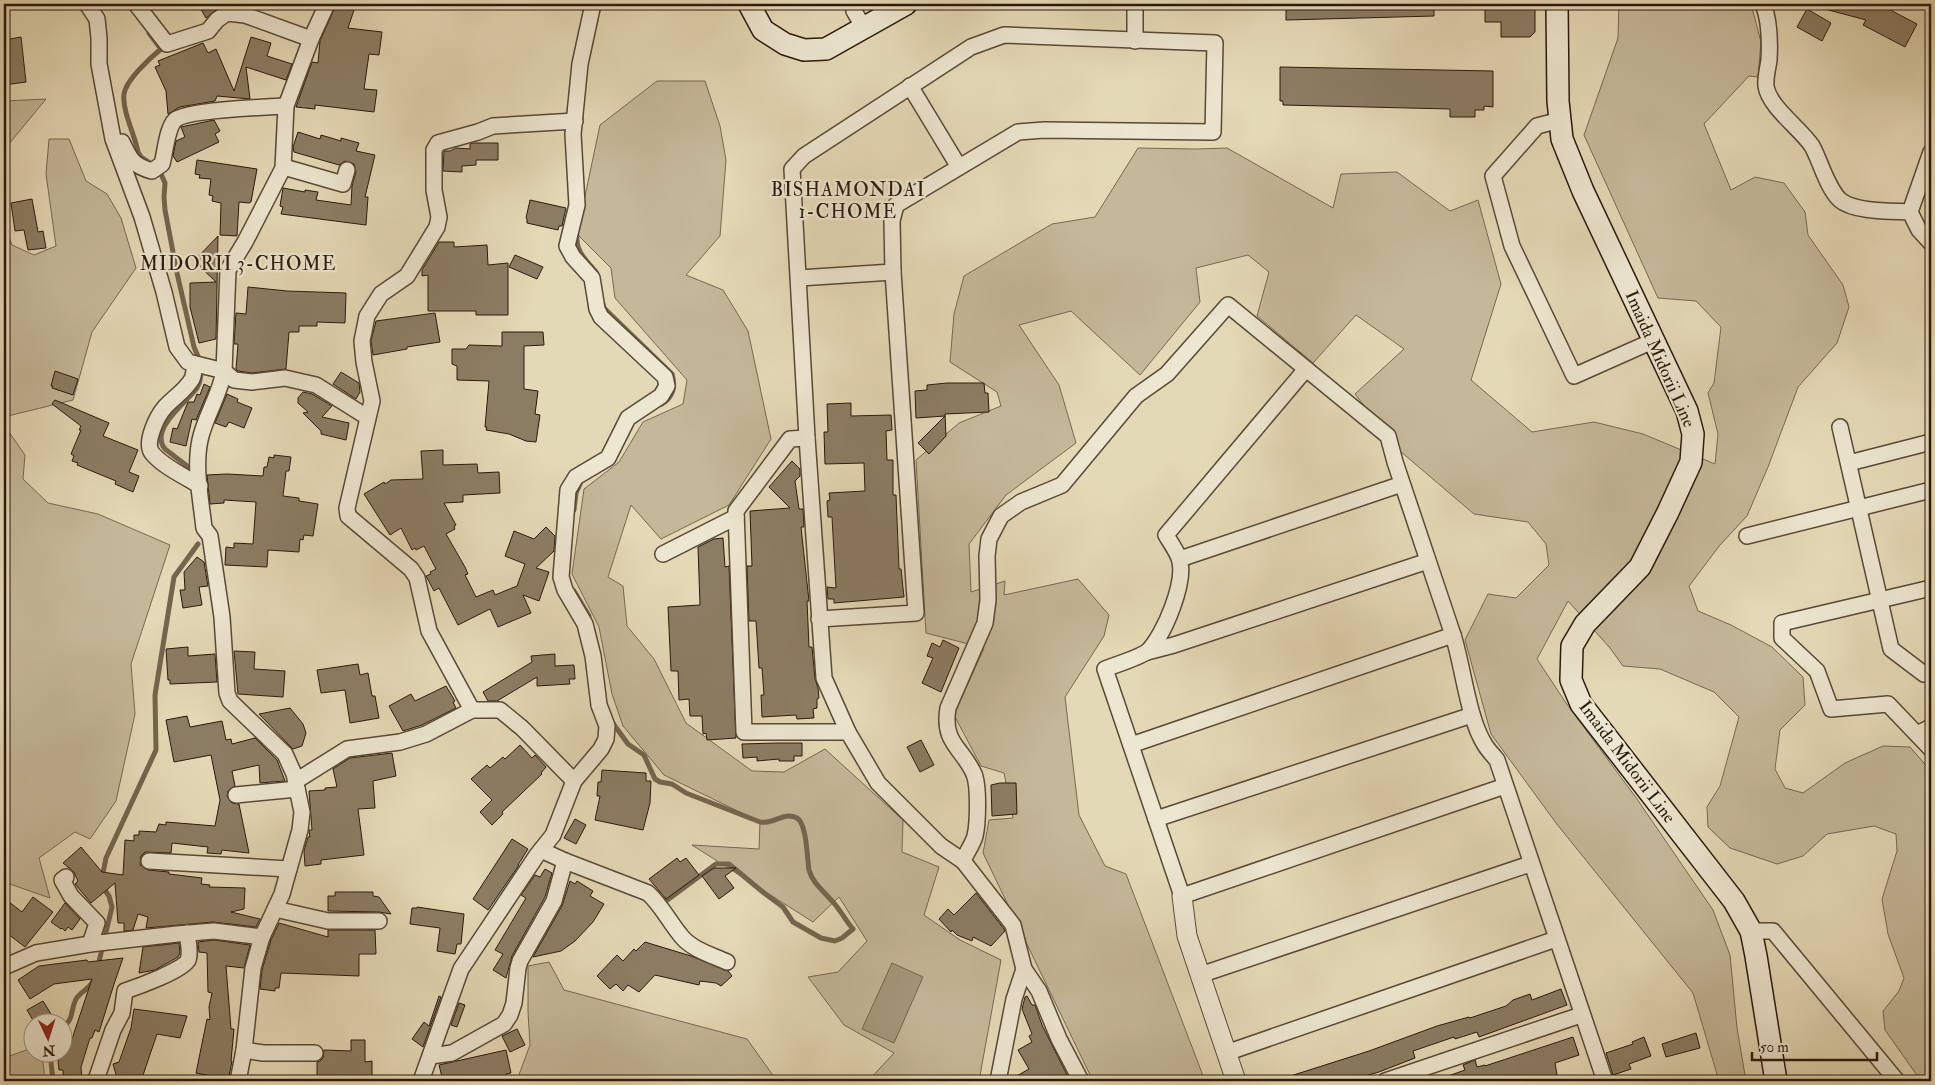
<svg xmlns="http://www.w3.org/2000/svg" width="1935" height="1085" viewBox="0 0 1935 1085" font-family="'IM FELL Double Pica',serif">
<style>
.green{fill:#c4b899;stroke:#776852}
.water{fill:#a5987c;stroke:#74654f}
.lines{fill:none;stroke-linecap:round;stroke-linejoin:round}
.stream{stroke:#74654f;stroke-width:5}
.building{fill:#8b7d64;stroke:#2a190c}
.minor-casing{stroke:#584936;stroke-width:18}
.tertiary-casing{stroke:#584936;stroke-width:21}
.secondary-casing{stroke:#2a190c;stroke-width:24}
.minor{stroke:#ede6d0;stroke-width:15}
.tertiary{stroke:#ede6d0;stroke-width:19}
.secondary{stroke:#ede6d0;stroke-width:21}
.labels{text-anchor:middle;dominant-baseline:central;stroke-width:4.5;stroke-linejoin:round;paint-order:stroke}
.street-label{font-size:18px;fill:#2a190c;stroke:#ede6d0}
.neighbourhood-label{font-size:19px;letter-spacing:1px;fill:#2a190c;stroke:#ede6d0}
</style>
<rect width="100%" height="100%" fill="#e4d9b6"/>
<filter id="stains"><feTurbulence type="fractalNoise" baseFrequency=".004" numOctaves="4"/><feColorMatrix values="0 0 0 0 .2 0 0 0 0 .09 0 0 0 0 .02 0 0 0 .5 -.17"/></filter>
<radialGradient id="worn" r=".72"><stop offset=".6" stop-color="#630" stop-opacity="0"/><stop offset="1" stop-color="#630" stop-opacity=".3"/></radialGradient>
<g class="green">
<polygon points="1619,4 1751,4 1761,42 1758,77 1749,76 1704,124 1731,190 1755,177 1784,183 1805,212 1808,235 1843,285 1849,307 1837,343 1798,387 1768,467 1747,516 1720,545 1689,586 1698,611 1731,625 1772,647 1803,677 1805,705 1780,730 1775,769 1785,788 1803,793 1845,763 1883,746 1910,747 1931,771 1931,1081 1921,1081 1885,1030 1883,1011 1899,991 1904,978 1888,934 1882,899 1897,851 1896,834 1874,826 1827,834 1803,856 1777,864 1730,848 1708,827 1707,807 1720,786 1739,717 1714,692 1660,669 1623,666 1610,648 1568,601 1537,659 1566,703 1637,799 1713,910 1730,955 1737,1028 1746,1081 1719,1081 1693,993 1556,823 1491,734 1465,640 1488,594 1516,598 1549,565 1546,544 1528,522 1474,514 1400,451 1355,394 1404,349 1356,315 1313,363 1257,316 1269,272 1248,255 1196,268 1200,302 1140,375 1071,311 1019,325 1059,385 1076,443 1006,495 969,544 971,592 1005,581 1004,595 1078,579 1109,615 1104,636 1065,697 1079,815 1105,866 1126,874 1205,1081 1093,1081 983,853 989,820 1013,818 1004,773 981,766 954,715 984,648 926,633 916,460 959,423 1001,406 997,392 950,362 954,314 964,276 1052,224 1095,217 1138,148 1196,149 1227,148 1333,208 1341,174 1397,172 1450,211 1478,200 1501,284 1471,380 1532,432 1594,422 1643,434 1715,464 1718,434 1708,393 1714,383 1721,327 1696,301 1658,298 1584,135 1618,38"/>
<polygon points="657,81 705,81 720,126 726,160 720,236 686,275 723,290 748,331 771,439 729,505 661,539 631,505 608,577 623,586 627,626 654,659 686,723 752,771 784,772 825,749 903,820 902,852 939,867 924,915 960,940 1001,960 979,1081 868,1081 894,1053 844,1025 808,977 838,972 867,941 839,897 813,922 692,845 759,849 760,822 664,775 623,726 612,694 599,627 572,574 584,489 619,462 643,422 683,404 687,380 615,298 611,268 577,234 600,125"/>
<polygon points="46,99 4,150 4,101"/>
<polygon points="49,139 69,139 86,181 107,194 121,218 136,268 92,332 73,400 4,417 4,223 12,245 34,255 56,246 46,174"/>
<polygon points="4,425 25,455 23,479 48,503 98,514 170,545 131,664 135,714 116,801 90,839 75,832 39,858 50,898 4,882"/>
<polygon points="549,962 564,990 747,1039 777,1081 513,1081 517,1080 530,1045 528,1012 528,966"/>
<polygon points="32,1048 32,1052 42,1053 45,1081 4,1081 4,1058"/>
</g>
<polygon class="water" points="892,963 923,977 894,1043 862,1029"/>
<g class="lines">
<g class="stream">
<path d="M 149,33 L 161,49 C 150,58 126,80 124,94 C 122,111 135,135 138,152 L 141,157 L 150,163 L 161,174 L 165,183 L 164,197 L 165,210 L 177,273 L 194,347 L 200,361"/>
<path d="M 577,235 C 575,251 586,260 596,272"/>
<path d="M 603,304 L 604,308 L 672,374 C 676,387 673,397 662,404"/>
<path d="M 191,469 L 165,449 C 149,429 186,403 197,388 C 200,383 201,376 201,370"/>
<polyline points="574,510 576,493 580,484"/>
<polyline points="574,591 589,616"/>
<path d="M 612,722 L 628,744 L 644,755 L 655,779 L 660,782 L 672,784 L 686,793 L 760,822 C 774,825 783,811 797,818 C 807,824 807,858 809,870 C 813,884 823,890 832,901 C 840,909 845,920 853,929 L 842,938 L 835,941 L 821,938 L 793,922 L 783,907 L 764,893 L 729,864 L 716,864 L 666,901"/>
<polyline points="102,878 106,858 156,750 155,695 174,577 198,544"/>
<polyline points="98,966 112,907 109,896 102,886"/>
<path d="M 62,1029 C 76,1015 69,1013 76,999 C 80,992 89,989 93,981"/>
<polyline points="50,1052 53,1081"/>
</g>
</g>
<g class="building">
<polygon points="198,4 227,4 222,5 206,18"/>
<polygon points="1286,4 1434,4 1434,16 1286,20"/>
<polygon points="1485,4 1535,4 1535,32 1530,37 1501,37 1501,22 1485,22"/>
<polygon points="1822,4 1879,4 1917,24 1905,47 1863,25 1866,20 1821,8"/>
<polygon points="336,5 354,10 348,28 382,32 379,55 369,54 364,89 377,90 374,112 315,105 315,109 296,107 312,62 318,63 320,41"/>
<polygon points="1807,9 1831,23 1822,41 1797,27"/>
<polygon points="21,37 26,82 4,85 4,40"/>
<polygon points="251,37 271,43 267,56 292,64 286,80 246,67 250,99 217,96 215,101 180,107 168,114 166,91 155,67 160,65 158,61 203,43 208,53 216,49 234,91"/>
<polygon points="1280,67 1493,71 1493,107 1484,106 1484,110 1475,110 1475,117 1450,117 1450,109 1283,105 1283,101 1280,101"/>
<polygon points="214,120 220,131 215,134 219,142 177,162 173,156 176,141 185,137 181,127"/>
<polygon points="298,132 320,139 321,135 341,141 341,138 359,143 356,151 375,155 365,197 368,197 366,225 281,214 283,207 280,206 283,188 305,192 305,190 318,192 316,200 351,205 352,186 356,172 354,164 345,161 339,165 294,152 293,147"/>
<polygon points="473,143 498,143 498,160 476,160 476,165 462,166 462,172 443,171 444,151 450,151 456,148 470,149 470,144"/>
<polygon points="197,160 257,169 251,202 249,203 239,202 237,236 220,235 221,203 212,201 213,196 209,195 211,179 199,178 200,175 195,174"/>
<polygon points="32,199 38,232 43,231 46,248 28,250 24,230 15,231 11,203"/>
<polygon points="530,200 566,208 562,226 559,226 558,230 527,223 527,219 526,218"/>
<polygon points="218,236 216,339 199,343 190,307 190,283 216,282 194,261"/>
<polygon points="439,242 454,242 454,247 487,245 488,265 508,263 508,315 476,315 476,311 428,311 428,275 422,276 422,270"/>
<polygon points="515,255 543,267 537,279 509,267"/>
<polygon points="248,287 287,291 346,293 345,323 317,322 317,326 299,326 299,332 289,332 286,369 252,373 238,371 236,369 238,344 234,344 236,313 246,314"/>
<polygon points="435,313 440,342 407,347 407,349 373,355 371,341 376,321"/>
<polygon points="502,332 543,332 544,345 524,346 524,389 538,391 535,414 540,415 536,442 526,441 509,434 486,430 487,427 485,427 489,381 457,380 457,366 452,364 452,349 466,349 469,345 502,346"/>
<polygon points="55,371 78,379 73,395 52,388 53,386 51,386"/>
<polygon points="341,372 359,383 360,392 356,399 333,384"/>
<polygon points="947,383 984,383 985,393 988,393 989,412 945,414 946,436 929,454 918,443 945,416 916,418 915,391 927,390 927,385"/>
<polygon points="204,384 210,387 196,420 192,419 186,446 170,442 173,428 177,429 188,402 194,402 197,394 200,395"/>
<polygon points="303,392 312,394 332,406 322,417 349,423 346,440 321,434 321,431 303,413 308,412 298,403 298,398"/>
<polygon points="227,394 238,399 237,402 252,408 244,428 229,422 226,427 215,423"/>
<polygon points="55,400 109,423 103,436 138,450 129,472 139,476 133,492 115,484 116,481 77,465 78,463 72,461 74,456 71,454 81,430 79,430 81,426 52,404"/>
<polygon points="851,403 851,416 891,415 892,430 886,431 887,460 893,460 893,495 896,495 899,569 901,569 904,597 834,603 834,599 828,599 827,587 836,588 832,517 828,517 827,501 830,500 829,493 865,491 864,463 825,464 824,432 828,432 827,404"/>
<polygon points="443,450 443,465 477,464 478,473 499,472 500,493 463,495 463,502 444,503 456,525 454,526 455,529 446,534 465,567 468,574 465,575 476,597 493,590 495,595 517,586 525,564 505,556 514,531 534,539 546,527 555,536 554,551 536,568 549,572 539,601 523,595 531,613 498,627 490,609 458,625 439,588 434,591 426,576 431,574 430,572 436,569 424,546 416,550 415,548 412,550 401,528 390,535 364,494 384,482 385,484 391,480 423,479 421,451"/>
<polygon points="274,455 291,457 289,471 286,471 283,496 299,498 299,501 318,504 313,536 304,535 303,540 300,539 299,552 268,550 267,567 225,565 226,547 234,548 234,543 253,544 256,502 224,500 224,503 210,504 207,475 227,474 263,476 264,467 267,467 269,457 274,458"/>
<polygon points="792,461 800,469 800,476 795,481 799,509 803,509 804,527 801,527 809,601 807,601 809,647 812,647 815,679 818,688 819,698 817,699 817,708 813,709 814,718 797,719 796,715 762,717 761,695 764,695 762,668 759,668 756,621 749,621 747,566 752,566 750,511 790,508 769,487"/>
<polygon points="723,538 725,567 729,566 736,738 707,740 706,733 703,734 702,716 690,716 689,699 679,700 678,671 671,671 668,607 700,605 698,547 714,539"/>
<polygon points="197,557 204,562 208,586 199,587 202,605 183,608 180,590 185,590 184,572"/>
<polygon points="943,640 959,648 941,692 922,683 933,658 927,656 932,643 940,647"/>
<polygon points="188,647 188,656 215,654 217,682 170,684 170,680 168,680 166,649"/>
<polygon points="234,651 255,652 254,669 285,671 283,697 238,694"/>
<polygon points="555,654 555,666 574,665 575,679 569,679 570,684 537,686 537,677 497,701 488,701 483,692 532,662 531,656"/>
<polygon points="358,664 360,675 368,673 372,696 375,696 379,718 350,723 345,690 321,693 317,670"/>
<polygon points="446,686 455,701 453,702 456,708 422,725 403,731 389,706 411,694 415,701"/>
<polygon points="290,708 303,724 306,733 302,746 293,749 259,714"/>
<polygon points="187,716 190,727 222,721 226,740 231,739 232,744 255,738 277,760 285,781 260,783 259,765 232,771 235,786 228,791 227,796 232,803 239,804 249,853 222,850 221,854 207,853 208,847 172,843 171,853 145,852 141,856 140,865 148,870 169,872 169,874 202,878 201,884 210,885 209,887 245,888 244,909 231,912 260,919 256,927 213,922 146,928 148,917 138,914 133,930 124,931 124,923 118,923 115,883 91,903 75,884 78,881 74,872 63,863 81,847 102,872 123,875 125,840 134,841 134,835 139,835 139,831 156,832 159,824 166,825 166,822 215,826 220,800 211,755 174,762 166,720"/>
<polygon points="921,740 934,765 920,772 907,747"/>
<polygon points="777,743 802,743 802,756 794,756 794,761 779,761 779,759 757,761 757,757 743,758 742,744"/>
<polygon points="520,745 532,758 535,755 546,767 541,773 542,774 502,812 503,814 492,825 480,812 492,800 471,779 487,765 490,768 503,757 505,759"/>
<polygon points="392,753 396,776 373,781 375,808 358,809 364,855 321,860 321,864 305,866 304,851 308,837 310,837 309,830 312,830 309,791 325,790 325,788 337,787 333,769 350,758"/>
<polygon points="602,770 646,773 646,781 651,781 650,803 643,830 595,820 600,796 597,796 598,782 601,782"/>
<polygon points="1000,783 1016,783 1017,814 992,816 991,785"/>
<polygon points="575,819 586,825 576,844 564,838"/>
<polygon points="512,839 528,849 518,865 519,865 488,910 473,899"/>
<polygon points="677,858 680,862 686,858 699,875 666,899 649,879"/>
<polygon points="714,868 736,868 725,876 734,888 719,899 702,876"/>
<polygon points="545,869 552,873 545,897 512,956 506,978 493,970 503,954 495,950 526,898 521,895 535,875 540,877"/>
<polygon points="570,881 575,884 577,881 593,891 590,896 604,904 593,922 575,941 561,951 533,957 562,906"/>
<polygon points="335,892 373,892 373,896 379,897 391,914 379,912 328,911 328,896 335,896"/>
<polygon points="976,893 1004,929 1005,931 991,946 973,937 972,941 957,935 952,930 951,932 939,919 948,909 954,915"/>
<polygon points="33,897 53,912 25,947 4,931 4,898 22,912"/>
<polygon points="65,903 80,919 72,930 68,927 65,931 62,928 61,929 51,922"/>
<polygon points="417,907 464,914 461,944 457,944 455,954 437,951 440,928 410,924 412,908 417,908"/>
<polygon points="279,923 328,937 328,930 375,930 376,954 359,954 359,976 281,973 279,988 275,988 275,991 260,989 262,970 271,940"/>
<polygon points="214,940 250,945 244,968 226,966 231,1029 234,1029 231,1061 232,1061 228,1081 211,1078 211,1076 196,1073 207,1019 210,1020 209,1007 212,993 208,992 207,953 199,952 198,942"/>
<polygon points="645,942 691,956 728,971 732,976 721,986 716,983 700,981 699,985 655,975 639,992 628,985 623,991 616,984 610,989 597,976 617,955 623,961 634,949 636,951"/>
<polygon points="179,943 180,953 178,957 155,970 139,973 143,947"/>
<polygon points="123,958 115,981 99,1032 95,1030 92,1038 90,1038 81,1067 82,1081 63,1081 63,1070 59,1070 58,1062 66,1038 70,1045 92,979 54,984 30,999 18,980 39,966 87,960 88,962"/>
<polygon points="1561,989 1567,1005 1479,1037 1477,1032 1455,1039 1454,1037 1413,1051 1415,1058 1379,1072 1347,1081 1281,1081 1281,1079 1369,1051 1437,1026 1469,1017 1470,1018 1506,1006 1513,1000 1530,994 1532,1000"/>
<polygon points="439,996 441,997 423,1047 412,1039 424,1022 429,1026"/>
<polygon points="1027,996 1032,1005 1035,1005 1042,1025 1070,1081 1008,1081 1029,1069 1018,1050 1032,1042 1029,1036 1032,1034 1022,1009 1025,997"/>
<polygon points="43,1001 56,1022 34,1022 27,1010"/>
<polygon points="459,1003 465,1005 457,1027 451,1025"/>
<polygon points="134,1009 187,1016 180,1038 157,1034 141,1081 118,1081 113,1064 119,1062 131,1028"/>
<polygon points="517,1029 525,1045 510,1052 502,1036"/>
<polygon points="1696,1033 1700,1048 1666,1057 1662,1044"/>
<polygon points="1573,1037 1579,1055 1555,1063 1558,1081 1440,1081 1440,1079 1465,1070 1463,1065 1475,1060 1477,1067 1485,1065 1485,1066"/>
<polygon points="1644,1037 1651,1056 1629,1064 1631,1069 1613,1075 1606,1053 1633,1044 1632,1042"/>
<polygon points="351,1040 365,1040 365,1062 372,1061 372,1081 317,1081 317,1062 320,1061 323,1058 324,1050 351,1051"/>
<polygon points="506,1050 511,1073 506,1074 507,1079 497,1081 443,1081 439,1065"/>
</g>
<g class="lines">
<defs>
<g id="minor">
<polyline points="87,4 97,19 99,38 99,64 113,139 142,217 164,292 177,347 188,362 224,371 234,380 252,382 285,378 316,385 367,417"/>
<polyline points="136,4 167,44 208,31 217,20 227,13 245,15 311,39"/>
<polyline points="854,4 854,11 864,28"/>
<polyline points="1135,4 1135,41"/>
<path d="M 1763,4 C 1770,21 1770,42 1769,60 C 1768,68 1765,78 1766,86 C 1769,107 1800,128 1812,146 C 1820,160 1827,188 1840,200 C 1854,212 1891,211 1910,212"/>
<polyline points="910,86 959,167"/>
<polyline points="1560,120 1537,126 1493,176 1512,246 1574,376 1655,340"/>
<path d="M 122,142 C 130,159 133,166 152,171 L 162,164 C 165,153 167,128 175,120 C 186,110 267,107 286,106"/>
<polyline points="1931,152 1910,212 1919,230 1931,243"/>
<polyline points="284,167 343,184 347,170"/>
<polyline points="799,278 893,272"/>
<path d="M 195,364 C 194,369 194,375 192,379 C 185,391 173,398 165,407 C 157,416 144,443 152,453 C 162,466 186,477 200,486"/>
<path d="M 1306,369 L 1166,535 C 1170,542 1176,550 1179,558 C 1187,581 1164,635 1148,651 C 1141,657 1115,665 1105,669 L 1182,896 L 1505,786"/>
<polyline points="1840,427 1891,649 1924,674 1931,672"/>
<polyline points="807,438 790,439 736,511 744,732 848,732"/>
<polyline points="1849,463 1931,442"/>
<polyline points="1747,536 1931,490"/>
<polyline points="663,554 736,517"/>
<polyline points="1180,559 1402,484"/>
<polyline points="1931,588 1782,623 1782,638 1817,671 1831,709 1888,704 1931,749"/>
<polyline points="819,619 916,613 893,272 892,221 896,205 1018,132 1044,130 1213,132 1215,43 1004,35 971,47 804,156 792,169 807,438 824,678 848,732 878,783 941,846 963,861 1013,925 1024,969 1014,999 998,1081"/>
<polyline points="1147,652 1174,645 1428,561"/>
<polyline points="472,710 429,631 417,578 411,569 348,516 347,508 372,401 364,362 362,341 367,316 381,294 407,276 437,227 439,217 434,190 434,150 438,143 478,132 493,126 575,121"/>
<polyline points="1917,734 1931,727"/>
<polyline points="1131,745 1453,635"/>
<polyline points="296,781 347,749 400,742 426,734 472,710 500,710 522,728 574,781"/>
<polyline points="236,795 297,789"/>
<polyline points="1156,819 1472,715"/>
<path d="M 541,850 L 565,861 L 648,893 C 662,906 670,923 682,937 C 693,950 712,955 727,962"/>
<polyline points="149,861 289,869"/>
<path d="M 963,861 C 966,853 973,844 975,836 C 978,823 979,786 974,774 C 962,747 942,743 948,708 L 985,623 L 988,600 L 987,556 L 989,539 L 1001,516 L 1021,502 L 1062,485 L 1136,396 L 1167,374 L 1228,305 L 1388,436 L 1395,462 L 1453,635 C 1463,666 1468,719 1485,745 C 1488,750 1493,755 1497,760 L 1605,1081"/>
<polyline points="66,877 62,880 71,896 97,923 90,944"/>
<polyline points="275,909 328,921 379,921"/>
<polyline points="1751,931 1773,931 1897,1081"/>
<polyline points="4,967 36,953 90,944 177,934 214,931 262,937"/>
<polyline points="1024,969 1039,991 1059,1039 1081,1081"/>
<polyline points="1200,975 1530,864"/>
<polyline points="244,1050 263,1053 315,1053"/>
<polyline points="1226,1053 1556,939"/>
<polyline points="431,1056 452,1053 504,1024 510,1015 514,1003 518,968 520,961 554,901 565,861"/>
<path d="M 97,1077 L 113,1030 L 122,1013 L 125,991 C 137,987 184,970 188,960 C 191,953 188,941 187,933"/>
<path d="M 238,1081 L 244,1050 L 253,968 L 262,937 L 282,894 L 300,830 L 302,812 L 294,774 L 285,754 L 230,701 L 227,693 L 222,617 L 210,536 L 204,528 C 201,500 194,468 200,440 C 205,416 220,395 224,371 L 228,270 L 245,242 L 283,168 L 286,106 L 311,39 L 327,4"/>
<polyline points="421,1081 461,969 537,855 553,835 574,781 601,749 606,739 607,726 599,705 593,656 585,624 565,590 561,577 568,490 576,477 608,458 628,418 661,396 667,386 665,377 601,317 597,309 592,278 573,257 567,246 577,205 573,134 580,64 593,4"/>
<polyline points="1385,1081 1581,1015"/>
</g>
<polyline id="tertiary" points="1182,896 1187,936 1236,1081"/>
<g id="secondary">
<polyline points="749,4 763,30 785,44 804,50 826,49 906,4"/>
<polyline points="1557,4 1558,101 1562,139 1583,191 1687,411 1693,434 1691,462 1668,512 1640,567 1585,624 1572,646 1571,680 1581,704 1734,901 1751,931 1756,956 1776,1081"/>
</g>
</defs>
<use href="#minor" class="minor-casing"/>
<use href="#tertiary" class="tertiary-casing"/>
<use href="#secondary" class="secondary-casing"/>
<use href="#minor" class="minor"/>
<use href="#tertiary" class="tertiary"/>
<use href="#secondary" class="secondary"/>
</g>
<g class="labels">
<g class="street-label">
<text transform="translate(1660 359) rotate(66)">Imaida Midorii Line</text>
<text transform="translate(1627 762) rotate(53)">Imaida Midorii Line</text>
</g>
<g class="neighbourhood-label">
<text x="848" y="190">BISHAMONDAI<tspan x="848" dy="22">1-CHOME</tspan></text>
<text x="238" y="264">MIDORII 3-CHOME</text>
</g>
</g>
<rect width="1935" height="1085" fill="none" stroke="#e4d9b6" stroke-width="20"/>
<rect x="5" y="5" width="1925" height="1075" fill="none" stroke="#2a190c" stroke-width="2.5"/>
<rect x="10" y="10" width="1915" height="1065" fill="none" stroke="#2a190c"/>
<g transform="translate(48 1038) rotate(176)"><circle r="24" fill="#ede6d0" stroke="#9f9482"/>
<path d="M0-4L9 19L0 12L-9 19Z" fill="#8f2418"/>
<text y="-8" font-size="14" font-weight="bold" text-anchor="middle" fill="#2a190c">N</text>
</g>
<path d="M1752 1052v8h125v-8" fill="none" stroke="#2a190c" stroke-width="2.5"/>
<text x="1760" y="1052" font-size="15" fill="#2a190c" stroke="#ede6d0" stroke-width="4" paint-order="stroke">50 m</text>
<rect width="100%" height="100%" filter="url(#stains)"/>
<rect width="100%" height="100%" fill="url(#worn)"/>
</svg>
